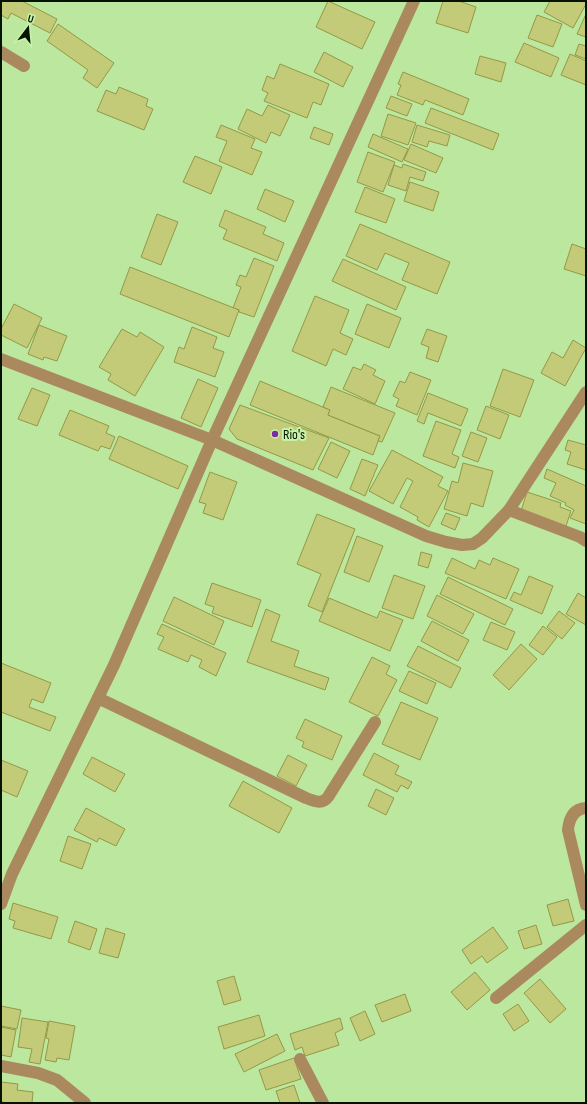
<svg xmlns="http://www.w3.org/2000/svg" width="587" height="1104" viewBox="0 0 587 1104" font-family="'Sofia Sans Condensed',sans-serif">
<style>
.building{fill:#c3cb78;stroke:#939946}
.lines{fill:none;stroke-linecap:round;stroke-linejoin:round}
.street{stroke:#aa895f;stroke-width:12}
.poi-dot{fill:#7b2d9e;stroke:#c8f4aa;stroke-width:1.5}
.labels{text-anchor:middle;dominant-baseline:central;stroke-width:4;stroke-linejoin:round;paint-order:stroke}
.poi-label{font-size:14px;fill:#051300;stroke:#c8f4aa;text-anchor:start}
</style>
<rect width="100%" height="100%" fill="#bce79e"/>
<g class="building">
<polygon points="1,1 22,1 57,19 50,33 11,13 8,19 1,15"/>
<polygon points="328,1 375,22 362,49 316,27"/>
<polygon points="443,1 459,1 476,7 468,33 436,23"/>
<polygon points="550,1 586,1 586,4 573,28 544,12"/>
<polygon points="586,14 586,37 577,34"/>
<polygon points="537,15 562,24 553,47 528,38"/>
<polygon points="58,24 114,63 97,88 83,78 88,70 47,41"/>
<polygon points="524,43 559,58 551,77 515,62"/>
<polygon points="579,44 586,46 586,59 575,55"/>
<polygon points="324,52 353,67 343,87 314,72"/>
<polygon points="570,54 586,61 586,85 561,75"/>
<polygon points="480,56 506,63 501,82 475,74"/>
<polygon points="280,64 329,84 321,105 313,102 307,118 264,101 268,93 262,90 267,76 274,79"/>
<polygon points="403,72 469,99 463,115 425,100 423,105 397,95 401,85 398,84"/>
<polygon points="119,87 148,99 146,106 153,109 144,130 97,111 106,90 116,94"/>
<polygon points="391,96 412,104 407,116 386,108"/>
<polygon points="268,105 290,115 280,136 271,132 266,143 238,129 247,109 262,116"/>
<polygon points="431,108 499,134 493,150 425,123"/>
<polygon points="388,114 416,123 408,145 381,136"/>
<polygon points="221,125 255,139 251,148 262,152 252,175 219,161 227,141 216,137"/>
<polygon points="417,125 450,135 447,146 429,141 427,147 412,142"/>
<polygon points="314,127 333,134 329,145 310,138"/>
<polygon points="373,134 408,149 402,162 368,147"/>
<polygon points="411,144 443,158 436,173 404,160"/>
<polygon points="368,152 395,162 383,192 357,182"/>
<polygon points="195,156 222,167 211,194 183,182"/>
<polygon points="403,164 426,172 423,181 410,177 406,191 388,185 394,165 402,168"/>
<polygon points="410,182 439,192 433,211 404,201"/>
<polygon points="365,187 395,199 386,223 355,212"/>
<polygon points="265,189 294,201 285,222 257,209"/>
<polygon points="225,210 266,227 263,234 284,243 277,261 223,239 227,230 219,226"/>
<polygon points="157,214 178,222 161,265 141,257"/>
<polygon points="360,224 450,262 437,294 402,280 409,263 385,253 377,270 346,256"/>
<polygon points="572,244 586,249 586,276 564,269"/>
<polygon points="254,258 274,266 254,317 239,312 239,310 233,308 241,287 236,285 240,275 246,277"/>
<polygon points="343,259 406,287 396,310 332,281"/>
<polygon points="130,267 239,310 229,337 120,294"/>
<polygon points="315,296 349,310 340,333 353,339 346,355 333,349 326,366 292,351"/>
<polygon points="14,304 42,318 27,348 1,335 1,329"/>
<polygon points="367,304 401,318 389,348 355,334"/>
<polygon points="39,325 67,336 57,361 44,357 43,360 28,354"/>
<polygon points="192,327 217,337 213,348 224,352 215,377 174,362 179,347 184,349"/>
<polygon points="122,329 137,337 140,332 164,347 135,396 108,380 111,374 99,367"/>
<polygon points="427,329 447,336 438,362 426,358 429,347 421,344"/>
<polygon points="573,340 586,348 565,386 541,373 552,352 563,358"/>
<polygon points="364,364 376,370 373,375 385,381 375,404 343,389 353,367 361,370"/>
<polygon points="503,369 534,380 520,417 490,406"/>
<polygon points="410,372 431,380 417,415 396,406 399,399 393,396 400,381 405,383"/>
<polygon points="198,379 218,388 201,427 181,418"/>
<polygon points="260,381 330,410 328,415 380,436 373,455 250,405"/>
<polygon points="331,387 395,413 382,442 378,441 380,436 328,415 330,410 323,407"/>
<polygon points="32,388 50,395 37,426 18,419"/>
<polygon points="428,393 468,409 461,426 428,413 424,424 417,421"/>
<polygon points="240,405 329,438 313,470 237,439 229,429"/>
<polygon points="486,406 509,415 500,439 477,430"/>
<polygon points="70,410 109,426 106,433 115,437 110,449 101,446 98,451 59,435"/>
<polygon points="436,421 461,430 452,454 459,457 455,468 423,456"/>
<polygon points="471,432 487,438 478,462 462,456"/>
<polygon points="119,436 188,466 178,489 109,459"/>
<polygon points="568,440 586,445 586,470 567,464 571,452 565,450"/>
<polygon points="331,442 350,451 337,478 318,469"/>
<polygon points="392,450 443,477 438,486 448,491 429,527 417,520 418,517 400,507 413,481 407,478 393,504 369,491"/>
<polygon points="362,459 378,465 365,496 350,489"/>
<polygon points="463,463 493,471 483,507 471,503 467,516 444,509 452,481 458,483"/>
<polygon points="547,469 586,486 586,524 570,518 574,510 565,505 566,503 550,496 556,483 544,478"/>
<polygon points="210,472 237,482 223,520 203,513 206,504 199,502"/>
<polygon points="527,492 561,503 560,507 571,511 566,526 521,511"/>
<polygon points="446,513 460,518 455,530 441,524"/>
<polygon points="317,514 355,529 322,612 308,606 321,574 297,564"/>
<polygon points="357,536 383,546 369,582 344,572"/>
<polygon points="421,552 432,555 428,568 418,565"/>
<polygon points="452,558 475,569 479,560 490,565 493,558 519,569 506,599 445,573"/>
<polygon points="394,575 425,586 413,619 382,608"/>
<polygon points="529,576 553,586 542,614 510,600 514,592 521,595"/>
<polygon points="448,577 513,609 505,625 440,594"/>
<polygon points="212,583 261,600 252,627 212,613 214,607 205,604"/>
<polygon points="578,593 586,598 586,625 566,614"/>
<polygon points="437,595 474,614 463,634 427,616"/>
<polygon points="174,597 224,621 214,645 163,621"/>
<polygon points="329,598 377,618 380,611 403,620 390,651 319,621"/>
<polygon points="266,609 280,615 271,641 299,651 294,666 329,678 325,690 247,662"/>
<polygon points="559,611 575,623 562,639 547,627"/>
<polygon points="432,621 469,640 458,661 421,641"/>
<polygon points="491,622 515,632 507,650 483,640"/>
<polygon points="162,624 226,653 216,676 199,667 202,660 191,655 188,662 158,649 164,637 157,634"/>
<polygon points="543,626 557,637 543,655 529,645"/>
<polygon points="521,644 537,659 509,690 493,675"/>
<polygon points="418,646 461,668 451,688 407,666"/>
<polygon points="372,657 390,666 386,674 397,680 378,716 349,702"/>
<polygon points="1,663 51,683 43,703 32,699 29,707 56,717 50,731 1,712"/>
<polygon points="409,671 436,683 427,704 399,691"/>
<polygon points="401,702 438,718 420,760 382,744"/>
<polygon points="305,719 342,736 332,760 302,747 304,742 296,738"/>
<polygon points="374,753 399,766 395,774 412,782 408,789 401,785 397,792 363,775"/>
<polygon points="288,755 307,765 296,786 277,776"/>
<polygon points="92,757 125,774 115,792 83,774"/>
<polygon points="1,760 28,771 17,797 1,790"/>
<polygon points="243,781 292,808 279,833 229,806"/>
<polygon points="376,789 394,798 386,815 368,806"/>
<polygon points="86,808 125,829 116,846 99,838 97,842 74,830"/>
<polygon points="68,836 91,844 82,869 60,861"/>
<polygon points="568,899 574,921 553,926 547,905"/>
<polygon points="13,903 58,917 51,939 13,928 15,921 9,919"/>
<polygon points="75,921 97,929 90,950 68,942"/>
<polygon points="536,925 542,944 524,949 518,931"/>
<polygon points="493,927 508,948 487,963 482,956 471,964 462,950"/>
<polygon points="106,928 125,934 118,958 99,953"/>
<polygon points="475,972 490,990 467,1010 451,992"/>
<polygon points="234,976 241,1000 224,1005 217,981"/>
<polygon points="540,979 566,1009 550,1023 524,993"/>
<polygon points="405,994 411,1011 382,1022 375,1005"/>
<polygon points="518,1004 529,1021 514,1031 503,1014"/>
<polygon points="1,1006 21,1010 17,1029 1,1026"/>
<polygon points="365,1011 375,1034 360,1041 350,1018"/>
<polygon points="259,1015 265,1036 224,1049 218,1027"/>
<polygon points="22,1018 48,1022 40,1064 29,1062 32,1049 18,1047"/>
<polygon points="340,1018 343,1029 335,1033 339,1045 305,1056 302,1047 295,1050 290,1034"/>
<polygon points="49,1021 75,1026 69,1060 57,1058 56,1062 45,1060 49,1039 46,1038"/>
<polygon points="1,1027 16,1030 11,1057 1,1055"/>
<polygon points="277,1034 285,1051 244,1072 235,1054"/>
<polygon points="294,1058 301,1079 266,1090 259,1070"/>
<polygon points="1,1082 18,1084 17,1090 33,1092 32,1103 12,1103 1,1102"/>
<polygon points="294,1085 300,1103 280,1103 276,1091"/>
</g>
<g class="lines">
<g class="street">
<polyline points="1,52 24,66"/>
<polyline points="1,359 212,440 426,536 446,542 462,545 473,544 482,538 509,510 586,392"/>
<polyline points="509,510 580,537 586,541"/>
<path d="M 98,698 L 306,798 C 314,801 322,805 328,797 L 375,722"/>
<path d="M 586,808 C 573,809 569,819 568,830 L 586,905"/>
<polyline points="1,904 12,874 114,665 212,440 414,1"/>
<polyline points="496,998 586,925"/>
<polyline points="300,1059 323,1103"/>
<polyline points="1,1066 38,1073 57,1080 85,1103"/>
</g>
</g>
<circle class="poi-dot" cx="275" cy="434" r="4"/>
<g class="labels">
<g class="poi-label">
<text x="283" y="434">Rio's</text>
</g>
</g>
<rect width="587" height="1104" fill="none" stroke="#051300" stroke-width="4"/>
<g transform="translate(28 28) rotate(16)" stroke="#c8f4aa" stroke-width="3" paint-order="stroke">
<path d="M0-3L7 15L0 10L-7 15Z" fill="#051300"/>
<text y="-6" font-size="11" font-weight="bold" text-anchor="middle" fill="#051300">U</text>
</g>
</svg>
